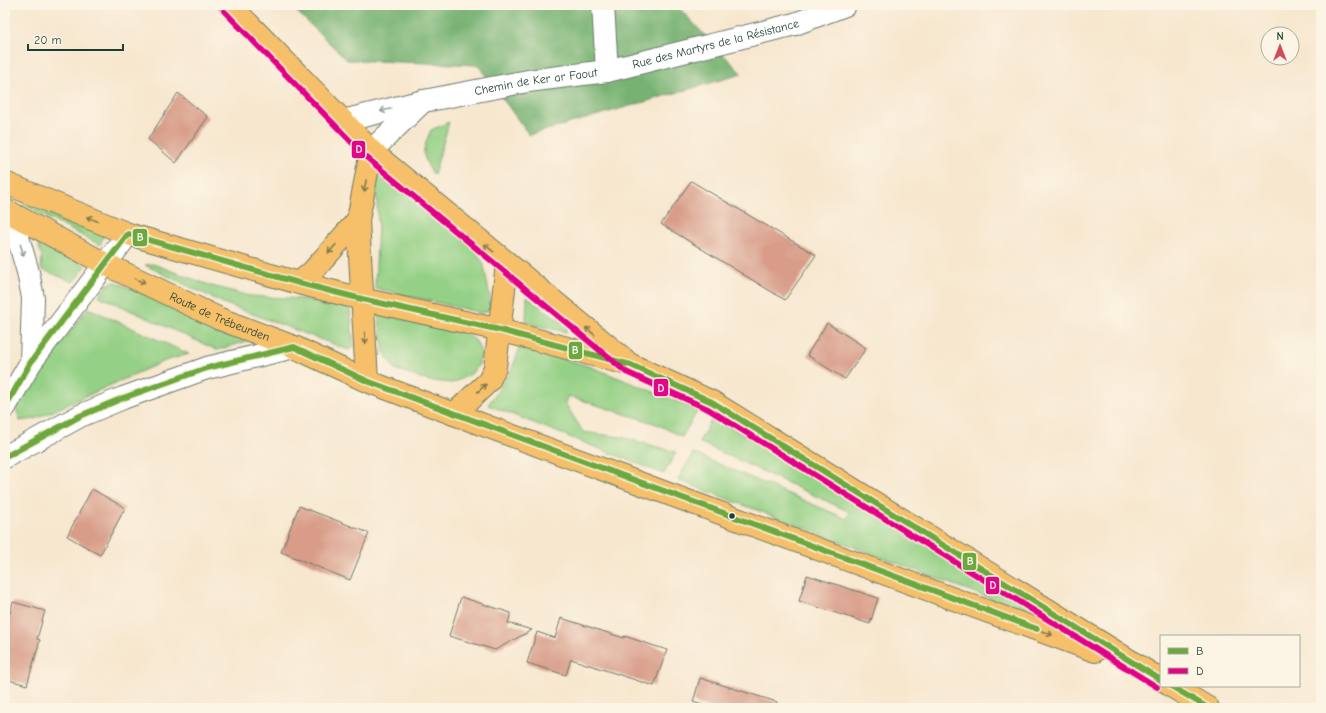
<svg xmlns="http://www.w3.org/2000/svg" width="1326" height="713" viewBox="0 0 1326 713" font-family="'Comic Neue',sans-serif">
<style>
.green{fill:#94d085;stroke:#5a865c}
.forest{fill:#77b272;stroke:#4b7853}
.building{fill:#d89c89}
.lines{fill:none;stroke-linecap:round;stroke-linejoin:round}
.minor-casing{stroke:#6b786a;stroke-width:24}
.major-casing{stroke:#6b786a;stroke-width:24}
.minor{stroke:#fff;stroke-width:22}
.major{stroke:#f6c06b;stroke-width:22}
.bus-1-casing{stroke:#fcf5e5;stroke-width:9}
.bus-2-casing{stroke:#fcf5e5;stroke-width:9}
.bus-1{stroke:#6da83e;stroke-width:6}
.bus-2{stroke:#e10685;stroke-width:6}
.oneway{stroke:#8f9e9a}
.oneway2{stroke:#80784d}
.bus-dot{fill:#1f3d34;stroke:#fcf5e5;stroke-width:1.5}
.labels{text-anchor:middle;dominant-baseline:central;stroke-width:3;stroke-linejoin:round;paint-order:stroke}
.street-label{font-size:12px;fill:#1f3d34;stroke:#fcf5e5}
.line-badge{stroke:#fcf5e5;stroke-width:1.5}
.badge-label{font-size:11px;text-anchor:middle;font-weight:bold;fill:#fff}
</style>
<rect width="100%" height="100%" fill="#fcf5e5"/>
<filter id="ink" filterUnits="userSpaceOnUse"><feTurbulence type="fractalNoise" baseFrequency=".025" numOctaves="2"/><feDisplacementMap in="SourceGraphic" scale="8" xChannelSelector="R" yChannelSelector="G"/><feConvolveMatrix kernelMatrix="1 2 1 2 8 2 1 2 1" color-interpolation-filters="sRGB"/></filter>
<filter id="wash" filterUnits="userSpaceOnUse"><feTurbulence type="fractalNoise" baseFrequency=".012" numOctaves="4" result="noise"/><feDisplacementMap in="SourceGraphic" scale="16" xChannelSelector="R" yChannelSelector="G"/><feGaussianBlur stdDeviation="0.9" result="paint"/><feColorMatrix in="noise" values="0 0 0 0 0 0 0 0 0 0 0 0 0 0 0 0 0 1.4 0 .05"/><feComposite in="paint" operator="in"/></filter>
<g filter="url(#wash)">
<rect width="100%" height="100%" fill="#f7e7cf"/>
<g class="green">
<path d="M 449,122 L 434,175 C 420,155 422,151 431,130 Z"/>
<polygon points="375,163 474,248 484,265 491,303 489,310 482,313 375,288 378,224"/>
<polygon points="26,200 105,233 100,245 23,205"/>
<polygon points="36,240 86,266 73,282 41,269 42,256"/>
<polygon points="153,264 212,286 250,296 303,299 343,304 350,310 354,347 349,350 223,303 145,265"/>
<polygon points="116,282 251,340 217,350 99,296 108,284"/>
<polygon points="527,297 568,326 566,332 526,323"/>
<polygon points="88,308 189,354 162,362 35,419 20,421 15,405"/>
<polygon points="378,314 464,332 476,341 481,352 479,364 471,374 453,383 429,381 395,369 384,353"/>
<polygon points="520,347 589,366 698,410 682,437 657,424 568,396 565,403 583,432 621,437 676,452 664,474 488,405 511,371"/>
<polygon points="713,417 867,506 1033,605 1031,614 678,480 693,453 847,519 850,512 699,442"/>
</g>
<polygon class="forest" points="290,5 676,5 742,74 529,135 478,65 347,60"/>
<g id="blocks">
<g class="building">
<polygon points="178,93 208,117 176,163 148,139"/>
<polygon points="691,181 816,255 785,300 661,224"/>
<polygon points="827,323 866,348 845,379 807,355"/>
<polygon points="92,489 125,508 100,555 67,536"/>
<polygon points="299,506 369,533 350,580 281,552"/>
<polygon points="807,575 878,598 870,624 799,601"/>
<polygon points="461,597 511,613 508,623 532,630 495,650 449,636"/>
<polygon points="13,602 45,611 37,639 40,640 27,685 5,679 5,631"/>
<polygon points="561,618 624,638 624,636 667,650 654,686 571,659 566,675 527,663 537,632 555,638"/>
<polygon points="700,678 777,702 776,708 711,708 693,702"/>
</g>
</g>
</g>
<g filter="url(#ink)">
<use href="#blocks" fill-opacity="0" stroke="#6b786a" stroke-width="1"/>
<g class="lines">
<defs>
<g id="minor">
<path id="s1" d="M 607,71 L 795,24 L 845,5"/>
<path id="s2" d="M 343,121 L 424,101 L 528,81 L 607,71 L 603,5"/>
<polyline points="371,151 423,101"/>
<polyline points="11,213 28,272 33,298 31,362"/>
<polyline points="5,407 31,362 128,234"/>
<polyline points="5,457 80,416 123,398 207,368 294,347"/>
</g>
<g id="major">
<polyline points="230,5 343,121 371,151 625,360"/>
<polyline points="5,183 128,234 299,283 362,299 500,330 631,365 712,402 1161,680"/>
<path id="s3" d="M 5,210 L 105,264 L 220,319 L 294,347 L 367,381 L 454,414 L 666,493 L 1095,651"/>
<polyline points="299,283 313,271 358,220"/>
<polyline points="367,381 358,220 371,151"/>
<polyline points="454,414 489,381 495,368 507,263"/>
<polyline points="1171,686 1208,708"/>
</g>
</defs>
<use href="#minor" class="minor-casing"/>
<use href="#major" class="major-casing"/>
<use href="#minor" class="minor"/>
<use href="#major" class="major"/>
<defs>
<g id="bus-1">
<polyline points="5,407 31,362 128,234 299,283 362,299 500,330 631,365 712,402 1161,680"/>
<polyline points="5,457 80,416 123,398 207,368 294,347 367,381 1037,629"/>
<polyline points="1171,686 1208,708"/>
</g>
<polyline id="bus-2" points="224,11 366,157 626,372 708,409 1157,687"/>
</defs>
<use href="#bus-1" class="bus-1-casing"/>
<use href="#bus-2" class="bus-2-casing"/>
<use href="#bus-1" class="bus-1"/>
<use href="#bus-2" class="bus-2"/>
</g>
<defs><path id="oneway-shaft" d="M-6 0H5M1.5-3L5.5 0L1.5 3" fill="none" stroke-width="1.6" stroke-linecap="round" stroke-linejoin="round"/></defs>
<g class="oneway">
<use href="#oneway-shaft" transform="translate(386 110) rotate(166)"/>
<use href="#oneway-shaft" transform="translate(22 250) rotate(74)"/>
</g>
<g class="oneway2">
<use href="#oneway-shaft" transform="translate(365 186) rotate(101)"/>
<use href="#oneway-shaft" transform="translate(92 219) rotate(-158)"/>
<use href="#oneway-shaft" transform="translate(489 248) rotate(-141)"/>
<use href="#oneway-shaft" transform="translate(332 249) rotate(132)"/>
<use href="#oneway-shaft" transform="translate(140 281) rotate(25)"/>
<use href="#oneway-shaft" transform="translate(590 331) rotate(-140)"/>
<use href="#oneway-shaft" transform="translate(365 338) rotate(86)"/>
<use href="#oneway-shaft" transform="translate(482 388) rotate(-43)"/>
<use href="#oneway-shaft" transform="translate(1047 633) rotate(20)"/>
</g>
</g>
<circle class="bus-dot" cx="732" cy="516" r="3.5"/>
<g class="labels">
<g class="street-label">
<text stroke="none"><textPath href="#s1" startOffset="112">Rue des Martyrs de la Résistance</textPath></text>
<text stroke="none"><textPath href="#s2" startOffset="197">Chemin de Ker ar Faout</textPath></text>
<text stroke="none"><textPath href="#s3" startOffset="240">Route de Trébeurden</textPath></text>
</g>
</g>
<g class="line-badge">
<rect x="351" y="140" width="15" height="19" rx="4" fill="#e10685"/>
<rect x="132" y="228" width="16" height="19" rx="4" fill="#6da83e"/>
<rect x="568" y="341" width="15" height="19" rx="4" fill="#6da83e"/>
<rect x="653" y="378" width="16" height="19" rx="4" fill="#e10685"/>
<rect x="962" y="552" width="15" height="19" rx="4" fill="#6da83e"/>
<rect x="985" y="576" width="15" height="19" rx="4" fill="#e10685"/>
</g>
<g class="badge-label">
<text x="359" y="153">D</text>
<text x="140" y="241">B</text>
<text x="575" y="354">B</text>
<text x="661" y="392">D</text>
<text x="970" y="565">B</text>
<text x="993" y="589">D</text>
</g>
<rect width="1326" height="713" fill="none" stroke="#fcf5e5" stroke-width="20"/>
<rect x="1160" y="635" width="140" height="52" fill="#fcf5e5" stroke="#a4ab9e"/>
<rect x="1168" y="648" width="20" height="6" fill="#6da83e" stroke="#a4ab9e"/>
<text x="1196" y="655" font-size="12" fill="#1f3d34">B</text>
<rect x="1168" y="668" width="20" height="6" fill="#e10685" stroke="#a4ab9e"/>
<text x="1196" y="675" font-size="12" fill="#1f3d34">D</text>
<g transform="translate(1280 46)"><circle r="19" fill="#fcf5e5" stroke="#a4ab9e"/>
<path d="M0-3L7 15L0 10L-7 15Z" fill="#d1495b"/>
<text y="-6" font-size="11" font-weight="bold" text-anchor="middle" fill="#1f3d34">N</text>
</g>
<path d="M28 44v6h95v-6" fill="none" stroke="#1f3d34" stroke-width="2"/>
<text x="34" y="44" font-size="12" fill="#1f3d34" stroke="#fcf5e5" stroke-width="3" paint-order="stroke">20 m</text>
</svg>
